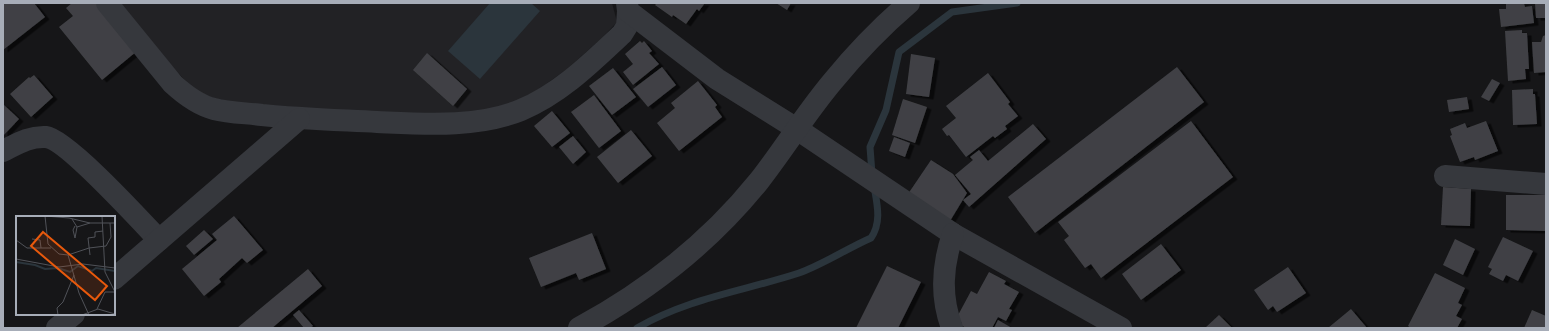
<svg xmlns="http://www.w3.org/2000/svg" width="1549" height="331" viewBox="0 0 1549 331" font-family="Barlow,sans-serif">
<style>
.built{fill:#222225}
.water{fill:#2b353c}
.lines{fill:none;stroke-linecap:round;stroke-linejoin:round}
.stream{stroke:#2b353c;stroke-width:7}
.building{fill:#404145;filter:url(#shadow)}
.minor{stroke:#36383d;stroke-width:22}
.inset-river{fill:none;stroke:#2b353c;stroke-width:2}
.inset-road{fill:none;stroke:#505258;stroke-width:1}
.view{fill:#e8590c;fill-opacity:0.15;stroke:#e8590c;stroke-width:2}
.inset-edge{fill:none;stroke:#a7adb8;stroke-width:2}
</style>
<defs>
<filter id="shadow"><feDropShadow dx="4.5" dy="2.5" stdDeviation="0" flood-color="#0009"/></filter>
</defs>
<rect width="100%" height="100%" fill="#161618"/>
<polygon class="built" points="120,3 612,3 617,22 602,38 567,69 539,89 512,104 484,112 430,115 336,111 232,102 213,98 193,89 171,65"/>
<polygon class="water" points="490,3 531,3 540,11 480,79 448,51"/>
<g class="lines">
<g class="stream">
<polyline points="872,174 870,147 886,110 899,52 952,12 1017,3"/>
<path d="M 637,328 C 688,298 744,291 799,273 C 822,265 848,248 871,238 C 882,222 877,204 874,186"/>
</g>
</g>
<g class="building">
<polygon points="3,3 34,3 45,17 3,50"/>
<polygon points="72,3 98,3 137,51 102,80 59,27 73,16 66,8"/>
<polygon points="657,3 705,3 699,11 697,9 686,24 673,15 672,17 655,5"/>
<polygon points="776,3 791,3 787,10"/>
<polygon points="1516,3 1524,3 1525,7 1532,6 1534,23 1501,27 1499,9 1506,9 1506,4"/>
<polygon points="1535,3 1546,3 1546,18 1536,18"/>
<polygon points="1522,30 1522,33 1527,33 1529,69 1525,69 1526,79 1508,81 1505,31"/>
<polygon points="1546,35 1546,72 1534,73 1532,42 1541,42 1543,36"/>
<polygon points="640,41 642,43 644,41 652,51 649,53 659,64 633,85 623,72 633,64 625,54"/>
<polygon points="427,53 467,89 453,106 413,70"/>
<polygon points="911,54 935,58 929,97 906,94"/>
<polygon points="662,67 676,85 648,107 633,89"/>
<polygon points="1177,67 1204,102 1035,233 1008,197"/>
<polygon points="613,68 636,97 612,115 589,86"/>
<polygon points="988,73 1010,102 1008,104 1018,116 1005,126 1007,129 995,138 993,136 966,157 949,135 947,136 942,129 956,118 946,106"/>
<polygon points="34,75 53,97 31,117 10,94 29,77 30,78"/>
<polygon points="1492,79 1500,83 1489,101 1481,97"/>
<polygon points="698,81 717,105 715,107 722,117 679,151 657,123 675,108 671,103"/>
<polygon points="1533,89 1533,94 1535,94 1537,124 1513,125 1512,90"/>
<polygon points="594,95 621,131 599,148 571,112"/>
<polygon points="1467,97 1469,109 1449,112 1447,100"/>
<polygon points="903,99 927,107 915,143 892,135"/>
<polygon points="3,104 19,119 3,136"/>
<polygon points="552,111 570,133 552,147 534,126"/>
<polygon points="1191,121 1233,177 1101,278 1091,264 1085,268 1064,240 1069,236 1058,222"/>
<polygon points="1486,121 1498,151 1475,160 1474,157 1460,162 1450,136 1452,135 1450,129 1465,123 1467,128"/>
<polygon points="1033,124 1046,139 969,207 963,200 971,194 955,175 973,160 970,157 979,150 988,161"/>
<polygon points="631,130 652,156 618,183 597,157"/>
<polygon points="573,136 586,152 573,164 559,147"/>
<polygon points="894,137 910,143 905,157 889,151"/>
<polygon points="931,160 953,174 967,193 950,221 908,194"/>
<polygon points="1443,187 1471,189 1470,226 1441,225"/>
<polygon points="1506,195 1546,195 1546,231 1506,230"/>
<polygon points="234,216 263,250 247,263 242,258 219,279 221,282 204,296 182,269 217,240 212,234"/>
<polygon points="204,230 213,239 194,255 186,246"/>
<polygon points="592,233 606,269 579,280 576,273 541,287 529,258"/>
<polygon points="1503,237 1533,251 1518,281 1506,275 1503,281 1489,274 1492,269 1488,267"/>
<polygon points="1455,239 1475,249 1463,275 1443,265"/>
<polygon points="1161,244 1181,270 1141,300 1122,274"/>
<polygon points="887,266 921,282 898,328 856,328"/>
<polygon points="1288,267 1306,293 1277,312 1273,306 1268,310 1254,290"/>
<polygon points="308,269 322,286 272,328 237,328"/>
<polygon points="989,272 1006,281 1004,284 1019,292 1009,309 1012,310 1006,321 998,317 992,328 966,328 961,325 962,323 956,319 971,291 977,294"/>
<polygon points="1435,273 1465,288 1458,303 1462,305 1456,316 1462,319 1457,328 1411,328 1408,326"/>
<polygon points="1351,309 1367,328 1328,328"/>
<polygon points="299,310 313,326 310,328 304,328 293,315"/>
<polygon points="1532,310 1546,316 1545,328 1524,328"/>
<polygon points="1219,315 1232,328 1205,328"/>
<polygon points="998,320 1012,328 994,328"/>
</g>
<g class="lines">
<g class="minor">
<path d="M 107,3 L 173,84 C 185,95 198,105 214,109 C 229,113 247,113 262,115 C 300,119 339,120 377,122 C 424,124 477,128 521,110 C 560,94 592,62 622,34 L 627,26 L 628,11"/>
<polyline points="627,3 628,11 717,79 797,129 953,234 1121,328"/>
<path d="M 3,151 C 17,144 29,136 46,137 C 66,139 142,222 159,240"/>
<polyline points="1445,176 1546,184"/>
<polyline points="114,279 299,119"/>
<polyline points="57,328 74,314"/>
<path d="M 579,328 C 647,291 710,242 759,181 C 784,149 806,113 833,81 C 856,53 881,27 909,3"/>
<path d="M 952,328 C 940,296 942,266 953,234"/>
</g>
</g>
<g transform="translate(16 216)">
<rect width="99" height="99" fill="#161618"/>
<path class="inset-river" d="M 0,46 L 19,49 L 29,53 L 42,52 L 54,56 L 62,50 L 76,55 L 80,52 L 99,55"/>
<path class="inset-road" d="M 29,0 L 32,28 L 43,38 L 52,39M 29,0 L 53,2 L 74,7 L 99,7M 86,0 L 89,56 L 99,76M 56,3 L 61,11 L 74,7M 59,10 L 57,14 L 59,22 L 61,11M 16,23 L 24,24 L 25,32M 0,24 L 11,32 L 35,32M 74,39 L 72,22 L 79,21 L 79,16 L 87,15M 0,43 L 43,51 L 67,48 L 99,52M 81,93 L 89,76 L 99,76M 42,99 L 41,92 L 47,86 L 58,59M 66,99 L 82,93 L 99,98M 73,99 L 63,77 L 52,39 L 73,32 L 90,30 L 95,21 L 94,7"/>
<path class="view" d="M 27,16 L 91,70 L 79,84 L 15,30 Z"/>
<rect width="99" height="99" class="inset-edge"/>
</g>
<rect width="1549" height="331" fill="none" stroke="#a7adb8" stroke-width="8"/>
</svg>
